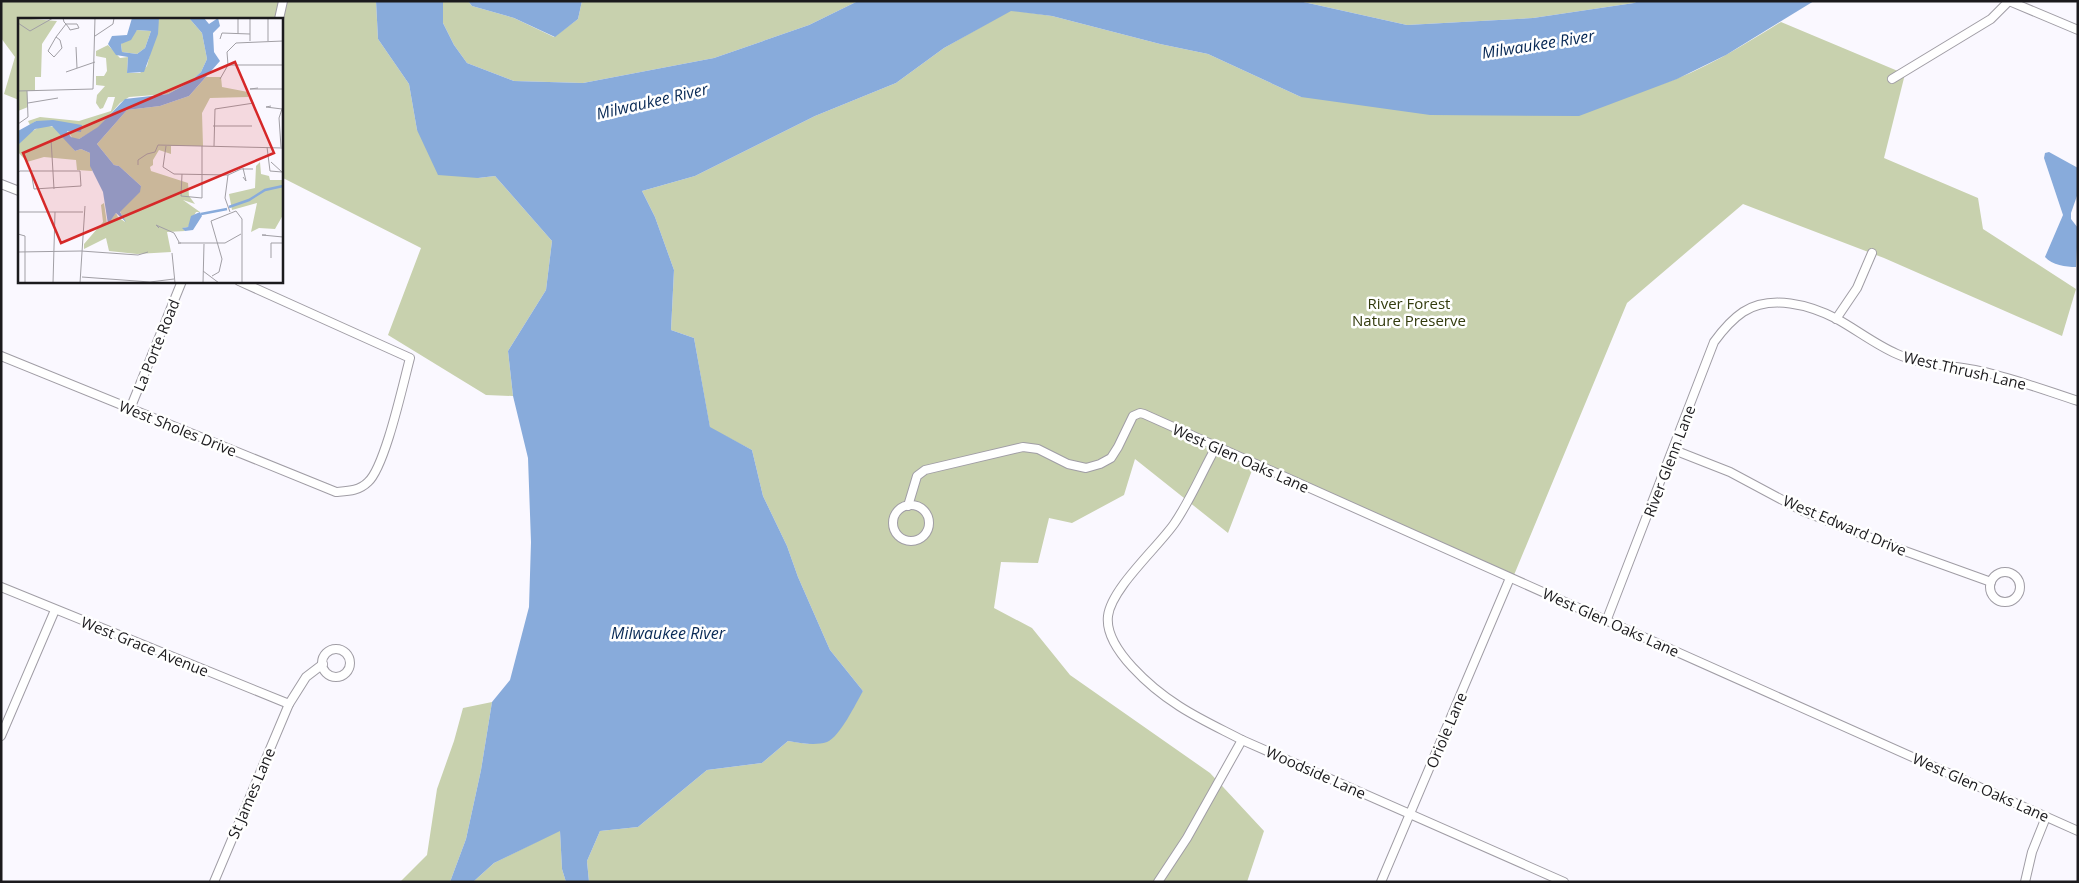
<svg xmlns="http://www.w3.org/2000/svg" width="2079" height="883" viewBox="0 0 2079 883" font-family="'Open Sans',sans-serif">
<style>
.green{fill:#c8d1ae}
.water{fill:#88abdb}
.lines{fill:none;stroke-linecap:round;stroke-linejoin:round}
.minor-casing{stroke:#a09da5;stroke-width:10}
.minor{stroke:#fff;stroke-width:8}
.labels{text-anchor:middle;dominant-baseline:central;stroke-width:5;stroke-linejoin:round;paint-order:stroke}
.park-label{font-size:15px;fill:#333b0e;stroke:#fff}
.street-label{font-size:15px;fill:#1b1a1d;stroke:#fff}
.water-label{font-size:16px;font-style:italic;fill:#082955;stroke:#fff}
.inset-river{fill:none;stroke:#88abdb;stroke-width:2.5}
.inset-road{fill:none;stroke:#a19fa5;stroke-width:1}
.view{fill:#d62828;fill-opacity:0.15;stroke:#d62828;stroke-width:2.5}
.inset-edge{fill:none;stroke:#1b1a1d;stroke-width:2.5}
</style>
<rect width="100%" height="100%" fill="#faf8ff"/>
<g class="green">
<polygon points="1,1 376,1 378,39 409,84 417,130 478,178 495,176 552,241 546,290 508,351 513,396 486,395 388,335 421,248 281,177 281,19 19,19 19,100 4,94 15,57 1,38"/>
<polygon points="443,1 468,1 472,6 514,18 554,37 578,19 582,1 858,1 809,25 714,58 583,83 514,81 467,63 454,45 443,23"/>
<polygon points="1299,1 1638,1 1634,3 1533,18 1407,25"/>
<path d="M 1011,10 L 1052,16 L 1160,44 L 1208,54 L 1301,97 L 1659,85 C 1703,71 1742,46 1781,22 L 1905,74 L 1884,158 L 1978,198 L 1983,229 L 2076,289 L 2062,336 L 1884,258 L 1743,204 L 1627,303 L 1514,575 L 1256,460 L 1228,533 L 1135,459 L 1124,495 L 1072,523 L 1049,518 L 1038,563 L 1001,562 L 994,608 L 1032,628 L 1070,675 L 1210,773 L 1264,831 L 1247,882 L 589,882 L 587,861 L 600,831 L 638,827 L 707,770 L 762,763 L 788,741 L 808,744 L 863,691 L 830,650 L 798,577 L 787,546 L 763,496 L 752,450 L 710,428 L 694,338 L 671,330 L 674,270 L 655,217 L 642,191 L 695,176 L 815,116 L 896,83 L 944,48 Z"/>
<polygon points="492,702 481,770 466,839 450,882 400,882 427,855 437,789 454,741 463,708"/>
<polygon points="560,830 562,869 566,882 473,882 494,863"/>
</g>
<g class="water">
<path d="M 376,1 L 443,1 L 443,23 L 454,45 L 467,63 L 514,81 L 583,83 L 714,58 L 809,25 L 858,1 L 1299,1 L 1407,25 L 1533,18 L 1634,3 L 1638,1 L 1814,1 L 1726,55 L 1677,79 L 1579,116 L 1430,115 L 1301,97 L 1208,54 L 1160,44 L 1052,16 L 1011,11 L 944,48 L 896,83 L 815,116 L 695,176 L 642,191 L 655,217 L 674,270 L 671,330 L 694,338 L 710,427 L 752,450 L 763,496 L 787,546 L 798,577 L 830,650 L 863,691 C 856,703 840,737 827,742 C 815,746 800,743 788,741 L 762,763 L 707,770 L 638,827 L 600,831 L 587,861 L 589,882 L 566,882 L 562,869 L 560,831 L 494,863 L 473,882 L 450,882 L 466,839 L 481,770 L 492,702 L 510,680 L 529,607 L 531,542 L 528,458 L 513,396 L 508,351 L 546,290 L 552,241 L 495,176 L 478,178 L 438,175 L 417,130 L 409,84 L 378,39 Z"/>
<polygon points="468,1 582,1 578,19 555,37 514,18 472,6"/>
<path d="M 2049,152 L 2078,168 L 2078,193 L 2071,213 L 2071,219 L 2078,228 L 2076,267 C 2066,267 2052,265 2045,257 L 2063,215 L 2044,158 L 2045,153 Z"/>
</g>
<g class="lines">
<defs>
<g id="minor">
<polyline points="2009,1 2078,30"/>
<polyline points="279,19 283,1"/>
<polyline points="1892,79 1991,19 2009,1"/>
<polyline points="1,184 19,191"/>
<polyline points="1836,319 1857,288 1872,253"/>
<path d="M 1,356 L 336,492 C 348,491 359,491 368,482 C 385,467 403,384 410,358 L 239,281"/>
<polyline points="130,409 182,281"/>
<path d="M 1216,447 C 1202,472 1190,501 1174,524 C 1157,548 1111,589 1108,616 C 1104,649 1154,690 1179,706 C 1199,719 1221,729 1242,740 L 1564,882"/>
<polyline points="1674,450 1730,472 1803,511 1891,546 1991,582"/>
<circle cx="911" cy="523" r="18"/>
<polyline points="908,506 917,476 925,470 1023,447 1038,449 1068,464 1086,468 1100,464 1111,458 1118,447 1133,416 1140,413 1144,414 2078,831"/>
<circle cx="2005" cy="587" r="15"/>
<polyline points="1,587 289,704"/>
<path d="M 1607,619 L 1714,342 C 1722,331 1731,320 1743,312 C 1771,294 1810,305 1837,319 C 1857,330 1876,345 1897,354 C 1921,365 1949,365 1975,370 C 2010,377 2044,390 2078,401"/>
<circle cx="336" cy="663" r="14"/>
<polyline points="1,736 55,610"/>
<polyline points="214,882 289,704 306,677 323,664"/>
<polyline points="1158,882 1187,838 1242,740"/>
<polyline points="1381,882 1510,578"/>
<polyline points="2025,882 2032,852 2046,817"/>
</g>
</defs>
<use href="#minor" class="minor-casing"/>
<use href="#minor" class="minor"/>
</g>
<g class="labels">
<g class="park-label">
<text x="1409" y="303">River Forest<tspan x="1409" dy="17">Nature Preserve</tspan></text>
</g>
<g class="street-label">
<text transform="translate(156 345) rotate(-68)">La Porte Road</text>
<text transform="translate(1965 370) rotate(13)">West Thrush Lane</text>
<text transform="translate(178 428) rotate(22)">West Sholes Drive</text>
<text transform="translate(1241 458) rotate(24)">West Glen Oaks Lane</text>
<text transform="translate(1669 461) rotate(-69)">River Glenn Lane</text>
<text transform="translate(1845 525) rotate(23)">West Edward Drive</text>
<text transform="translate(1611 622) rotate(24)">West Glen Oaks Lane</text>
<text transform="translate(145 646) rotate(22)">West Grace Avenue</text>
<text transform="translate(1446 730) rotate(-67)">Oriole Lane</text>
<text transform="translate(1316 772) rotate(24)">Woodside Lane</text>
<text transform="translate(1981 787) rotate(24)">West Glen Oaks Lane</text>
<text transform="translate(251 793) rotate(-67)">St James Lane</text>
</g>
<g class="water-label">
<text transform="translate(1538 44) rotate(-9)">Milwaukee River</text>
<text transform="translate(652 101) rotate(-13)">Milwaukee River</text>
<text x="668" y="633">Milwaukee River</text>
</g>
</g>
<g transform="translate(18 18)">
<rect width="265" height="265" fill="#faf8ff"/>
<path d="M 0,0 L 39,3 L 24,26 L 23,59 L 17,59 L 17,73 L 9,73 L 10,89 L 0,93 ZM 141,0 L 171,0 L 184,15 L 189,41 L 183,54 L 172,64 L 150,76 L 111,79 L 102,85 L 80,110 L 61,121 L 55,121 L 49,112 L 63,114 L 18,103 L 12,107 L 10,103 L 22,99 L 61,103 L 93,93 L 97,79 L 90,79 L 85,90 L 82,91 L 78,85 L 79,77 L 87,68 L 78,67 L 78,58 L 86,58 L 89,53 L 88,40 L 78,38 L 78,33 L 90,27 L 102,40 L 110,39 L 109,55 L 122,55 L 129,48 ZM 119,12 L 133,13 L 127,30 L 119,36 L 104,34 L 103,26 ZM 188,59 L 203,59 L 204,69 L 230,74 L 230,79 L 192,80 L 184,95 L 185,128 L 153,128 L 153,136 L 141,132 L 135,142 L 135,147 L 132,149 L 133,153 L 170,165 L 171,178 L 177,186 L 165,182 L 182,194 L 178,194 L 170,209 L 165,210 L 167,213 L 149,214 L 153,234 L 119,236 L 91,233 L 88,220 L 66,231 L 66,226 L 85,204 L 83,187 L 86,185 L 89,206 L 98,195 L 100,199 L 107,204 L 102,193 L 123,168 L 101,148 L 96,147 L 79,126 L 109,92 L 142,88 L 171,78 ZM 25,107 L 37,109 L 57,133 L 63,131 L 72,135 L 74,153 L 59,152 L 58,142 L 26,139 L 9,144 L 0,134 L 0,127 L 9,116 ZM 242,144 L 243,156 L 251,158 L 252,162 L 265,162 L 265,197 L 257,211 L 241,210 L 233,214 L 239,185 L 214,192 L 211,176 L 237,170 L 238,148 Z" fill="#c8d1ae"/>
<path d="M 114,0 L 141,0 L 140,16 L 126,54 L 109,55 L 110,39 L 98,37 L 90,26 L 94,18 L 109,17 ZM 119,12 L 133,13 L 127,30 L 119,36 L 104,34 L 103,26 L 113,22 ZM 171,0 L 186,0 L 191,6 L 200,0 L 202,8 L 195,15 L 196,34 L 202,43 L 171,78 L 142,88 L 109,92 L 79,126 L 96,147 L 101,148 L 123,168 L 122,174 L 102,194 L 108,204 L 98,195 L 90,206 L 85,174 L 72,148 L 72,135 L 63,131 L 57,133 L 34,108 L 17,111 L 0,127 L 0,113 L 18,103 L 35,102 L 64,107 L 63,114 L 49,113 L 53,119 L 61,121 L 80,109 L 107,81 L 150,76 L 172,64 L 183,54 L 189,41 L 184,15 ZM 182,194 L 184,198 L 175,212 L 167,213 L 164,210 L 170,209 L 173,198 Z" fill="#88abdb" fill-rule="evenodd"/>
<path class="inset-river" d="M 211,189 L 231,182 L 247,172 L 265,168M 183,196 L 209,191"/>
<path class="inset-road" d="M 45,0 L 46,4 L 48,6 L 51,10 L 52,12 L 61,10 L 59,6 L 48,6M 220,0 L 220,16M 232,0 L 232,23M 250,0 L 250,23M 0,5 L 12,13 L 35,0M 77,18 L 95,6 L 96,0M 38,19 L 42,22 L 44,30 L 36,39 L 30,33 ZM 38,19 L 48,6M 202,21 L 204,15 L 232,16M 58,29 L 59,50M 210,47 L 265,47M 48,54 L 77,44M 202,61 L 210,47 L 209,34 L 218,25 L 265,23M 240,70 L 232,71 L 265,71M 0,73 L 75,71 L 77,0M 10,85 L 40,80M 253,88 L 248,89 L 264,91M 0,106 L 10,99 L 9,73M 195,108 L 234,108M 33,121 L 36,171M 148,128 L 145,149 L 156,156 L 210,157 L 223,151 L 235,151M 196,128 L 197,91 L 236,85M 249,129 L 252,153 L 264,154 L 253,144M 263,129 L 261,100 L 265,88M 120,147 L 120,142 L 129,136 L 137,134 L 140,127 L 265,130M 225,150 L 228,163 L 225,159M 0,154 L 2,153 L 62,153 L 63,168 L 16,171 L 13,153M 164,156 L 163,178 L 184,180 L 184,128M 210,157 L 207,180 L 212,194M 0,194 L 65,194M 141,210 L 138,207 L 156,215 L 161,224M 0,216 L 7,218 L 7,265M 248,217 L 244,217 L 265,219M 163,225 L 160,225 L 207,225 L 223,216M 0,234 L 63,233 L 120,237 L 130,234M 154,235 L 157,265M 253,240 L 253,225 L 265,225M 185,253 L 201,265M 194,258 L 201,254 L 204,241 L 193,203 L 218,193 L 224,201 L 224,265M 64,259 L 132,264 L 156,261M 35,265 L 37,194M 62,265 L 67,188M 185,265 L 186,226"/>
<path class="view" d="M 217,44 L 256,135 L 43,225 L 5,135 Z"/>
<rect width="265" height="265" class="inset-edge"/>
</g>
<rect width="2079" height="883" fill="none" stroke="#1b1a1d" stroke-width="5"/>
</svg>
